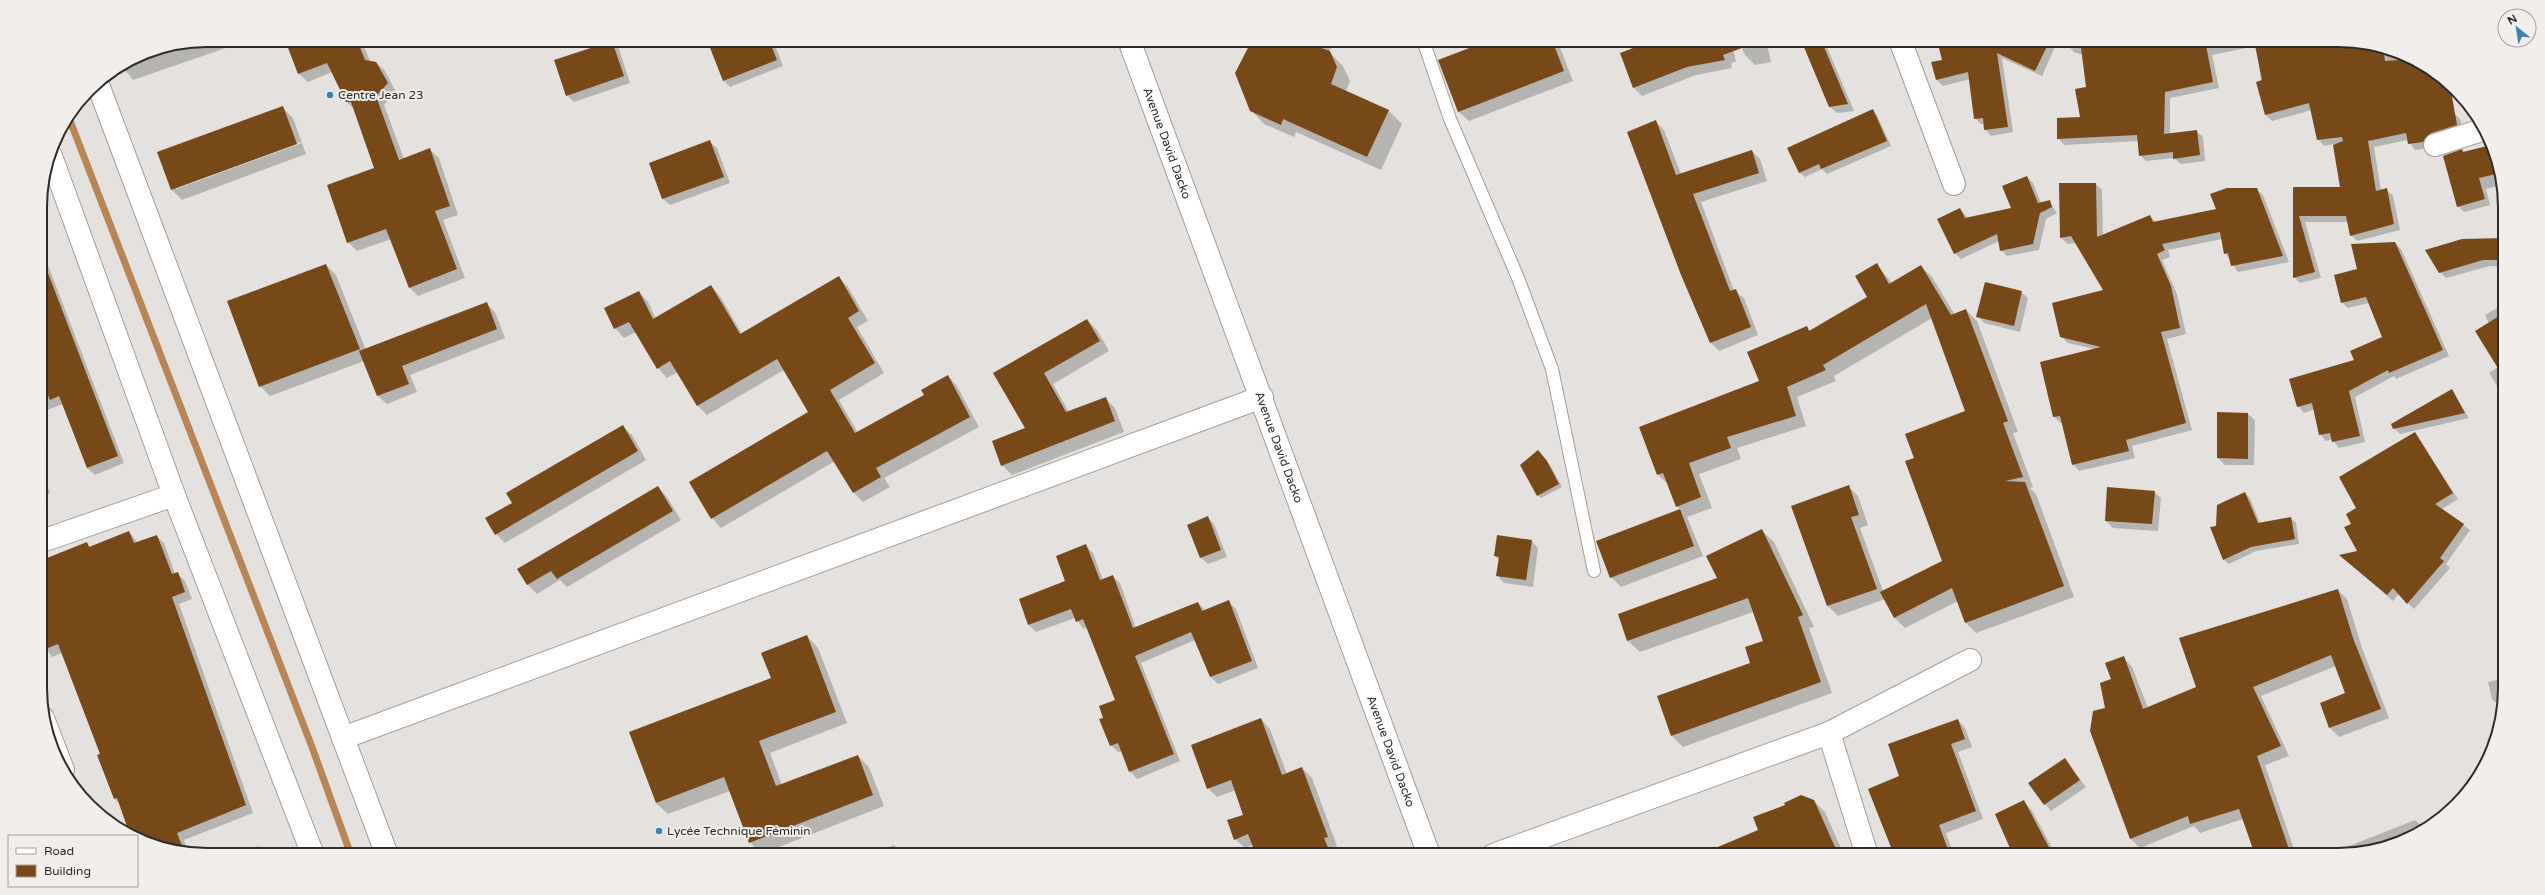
<svg xmlns="http://www.w3.org/2000/svg" width="2545" height="895" viewBox="0 0 2545 895" font-family="'Varela Round',sans-serif">
<style>
.shadow{fill:#0003;fill-rule:evenodd}
.lines{fill:none;stroke-linecap:round;stroke-linejoin:round}
.stream{stroke:#b88557;stroke-width:7}
.building{fill:#774918}
.service-casing{stroke:#a39f9d;stroke-width:14}
.minor-casing{stroke:#a39f9d;stroke-width:24}
.primary-casing{stroke:#a39f9d;stroke-width:24}
.service{stroke:#fff;stroke-width:12}
.minor{stroke:#fff;stroke-width:22}
.primary{stroke:#fff;stroke-width:22}
.poi-dot{fill:#3982b6;stroke:#f2eeeb;stroke-width:1.5}
.labels{text-anchor:middle;dominant-baseline:central;stroke-width:4;stroke-linejoin:round;paint-order:stroke}
.poi-label{font-size:12px;fill:#2d2c2b;stroke:#f2eeeb;text-anchor:start}
.street-label{font-size:12px;fill:#2d2c2b;stroke:#f2eeeb}
.rim{fill:none;stroke:#2d2c2b;stroke-width:2}
</style>
<rect width="100%" height="100%" fill="#e4e1de"/>
<g class="shadow">
<polygon points="207,40 249,40 133,80 122,66 143,53"/>
<polygon points="287,40 361,40 370,61 376,62 385,71 396,92 384,105 404,159 430,150 439,158 458,215 443,220 465,278 418,296 409,287 391,239 357,251 348,242 376,169 355,110 346,101 332,72 308,82 299,74"/>
<polygon points="711,40 773,40 783,66 730,87 723,80"/>
<polygon points="1257,40 1335,40 1329,52 1343,66 1350,81 1346,91 1389,111 1402,124 1381,170 1296,132 1294,137 1264,124 1251,110"/>
<polygon points="1493,40 1557,40 1573,81 1469,121 1458,111"/>
<polygon points="1643,40 1731,40 1736,61 1731,64 1732,68 1696,75 1642,96 1634,88 1645,44"/>
<polygon points="1738,40 1766,40 1771,62 1755,65 1745,55"/>
<polygon points="1804,40 1824,40 1854,111 1837,113 1830,107"/>
<polygon points="1938,40 2058,40 2042,76 2002,58 2013,132 1991,136 1985,129 1984,124 1981,124 1975,118 1970,79 1943,86 1937,80 1933,63 1943,60"/>
<polygon points="2067,40 2338,40 2391,49 2422,64 2437,116 2454,113 2460,119 2463,131 2429,148 2415,150 2408,140 2374,147 2381,191 2386,189 2393,196 2400,230 2357,241 2351,235 2348,222 2305,222 2321,278 2300,283 2294,277 2294,188 2341,188 2334,144 2324,146 2318,139 2312,110 2272,121 2266,115 2256,46 2212,55 2219,88 2170,98 2170,134 2196,131 2203,137 2205,161 2181,164 2174,158 2146,161 2140,155 2139,141 2064,145 2058,138 2081,118 2087,88 2083,55 2074,52 2068,45"/>
<polygon points="612,42 619,49 630,83 574,102 567,95"/>
<path d="M 283,108 L 293,118 L 306,154 L 182,200 L 172,190 ZM 301,142 L 302,143 L 176,189 L 176,187 Z"/>
<polygon points="1872,110 1877,115 1891,146 1827,174 1822,169 1805,177 1800,173 1789,148"/>
<polygon points="1656,122 1664,130 1681,174 1752,151 1760,159 1767,181 1701,202 1734,291 1744,298 1758,335 1719,351 1711,343"/>
<polygon points="710,142 717,148 730,183 670,205 663,199 650,164"/>
<polygon points="2492,146 2503,185 2486,189 2490,205 2464,212 2458,206 2462,150 2464,152"/>
<polygon points="2027,177 2033,183 2041,203 2049,201 2057,213 2046,219 2039,250 2007,256 2001,250 1999,241 1961,259 1955,253 1960,209 1968,218 2012,209"/>
<polygon points="2060,184 2096,184 2102,190 2103,235 2150,216 2156,222 2217,210 2256,189 2263,195 2289,262 2238,272 2225,253 2222,239 2168,250 2170,257 2162,260 2177,294 2186,334 2167,339 2192,430 2132,446 2135,458 2079,471 2073,464 2063,423 2061,423 2054,417 2041,363 2094,349 2068,343 2061,336 2105,290 2076,243 2068,244 2061,238"/>
<polygon points="2504,239 2504,266 2490,266 2446,278 2440,272"/>
<polygon points="2395,243 2401,249 2449,356 2396,379 2394,376 2355,397 2365,442 2339,448 2332,439 2326,441 2320,434 2315,409 2304,413 2298,406 2383,337 2369,303 2348,308 2342,302 2358,270"/>
<polygon points="41,247 124,463 95,475 87,468 63,404 42,412"/>
<polygon points="1876,264 1892,283 1921,266 1932,277 1955,315 1966,310 1977,321 2018,432 2013,433 2033,487 2030,488 2036,494 2074,597 1976,633 1965,622 1958,601 1905,628 1894,617 1885,599 1838,616 1828,606 1793,506 1848,486 1858,496 1868,525 1860,528 1883,591 1943,562 1915,458 1967,412 1932,318 1834,376 1836,381 1797,397 1806,426 1737,448 1741,459 1699,474 1712,508 1687,517 1703,556 1621,587 1611,577 1597,542 1681,510 1677,506 1669,485 1658,475 1761,381 1807,327 1810,331 1869,297"/>
<polygon points="326,265 336,275 366,350 487,304 495,312 505,338 410,375 417,392 387,404 378,396 364,361 270,396 260,386"/>
<polygon points="838,277 848,287 868,321 857,327 884,373 839,400 858,433 925,396 948,376 957,386 979,427 884,478 890,487 863,502 854,493 835,461 721,528 712,518 809,413 784,370 707,415 698,406 678,372 667,378 658,368 636,332 624,338 615,328 639,292 648,302 656,319 711,286 720,296 742,334"/>
<polygon points="2021,292 2028,298 2020,332 1984,323 1978,316"/>
<polygon points="2504,304 2504,397 2489,373 2498,367 2489,323 2485,315"/>
<polygon points="1087,320 1097,330 1109,351 1053,384 1069,412 1105,398 1115,408 1124,432 1012,475 1002,465 1026,429 994,373"/>
<polygon points="2452,391 2469,418 2400,434 2394,428"/>
<polygon points="2218,413 2248,414 2255,420 2254,465 2225,465 2218,458"/>
<polygon points="622,426 632,435 646,460 505,543 496,534"/>
<polygon points="2415,434 2458,499 2442,509 2470,530 2446,564 2450,568 2414,609 2399,594 2393,601 2347,561 2358,551 2352,524 2358,509"/>
<polygon points="1541,454 1550,465 1562,487 1541,498 1538,495"/>
<polygon points="42,474 50,493 42,496"/>
<polygon points="658,487 667,497 681,520 567,587 560,580 537,594 528,585 518,569"/>
<polygon points="2154,492 2161,498 2158,531 2113,528 2106,521"/>
<polygon points="2245,493 2250,498 2260,523 2291,518 2296,523 2299,544 2256,551 2229,564 2224,560 2217,527"/>
<polygon points="1208,518 1214,524 1227,557 1208,564 1201,558"/>
<polygon points="1762,531 1774,542 1814,627 1809,628 1832,693 1683,747 1671,735 1752,664 1764,641 1753,612 1640,652 1628,641 1619,615 1718,579"/>
<polygon points="129,532 138,543 156,536 164,543 175,574 177,573 185,581 192,599 179,604 253,813 184,840 188,852 154,846 137,836 131,835 120,804 115,799 98,755 101,754 62,653 52,657 43,644 42,561 87,544 91,547"/>
<polygon points="1532,541 1538,548 1533,587 1504,583 1498,576 1500,561 1495,556"/>
<polygon points="1086,546 1093,553 1103,580 1112,576 1120,583 1136,628 1198,603 1205,610 1229,602 1236,609 1258,668 1218,684 1211,677 1195,640 1141,663 1180,761 1137,779 1130,771 1122,751 1118,752 1111,745 1116,700 1087,627 1084,629 1075,618 1036,632 1029,625 1020,600 1067,581"/>
<polygon points="2338,590 2347,599 2362,648 2389,718 2339,737 2330,728 2321,703 2346,694 2336,666 2261,696 2289,756 2265,765 2296,855 2256,855 2243,819 2200,833 2194,826 2140,848 2131,839 2106,709 2113,679 2123,657 2132,667 2148,708 2198,688"/>
<polygon points="807,636 818,648 847,723 770,753 782,785 858,756 869,767 884,806 761,854 750,842 730,791 668,814 656,803 772,678"/>
<polygon points="2505,678 2503,701 2495,702 2492,699 2488,682"/>
<polygon points="1261,719 1270,729 1287,774 1302,768 1312,778 1337,846 1333,848 1336,855 1257,855 1253,845 1245,848 1235,839 1245,815 1236,790 1217,797 1208,788"/>
<polygon points="1958,720 1965,728 1972,747 1958,752 1983,819 1946,833 1954,855 1910,855 1901,777"/>
<polygon points="2065,760 2086,787 2051,811 2030,784"/>
<polygon points="1814,801 1825,812 1844,855 1697,855 1760,831"/>
<polygon points="2024,802 2031,809 2056,855 1998,855 2012,849"/>
<polygon points="2415,820 2425,829 2402,842 2349,855 2326,855"/>
<polygon points="894,845 903,855 869,855"/>
<polygon points="259,846 266,855 241,855 240,853"/>
<polygon points="715,850 721,855 702,855"/>
</g>
<g class="lines">
<polyline class="stream" points="69,118 312,747 351,855"/>
</g>
<g class="building">
<polygon points="285,40 357,40 365,60 376,62 388,83 376,96 399,160 430,148 450,206 435,211 457,269 409,288 386,229 347,243 327,185 374,168 351,102 346,102 327,63 298,74"/>
<polygon points="707,40 769,40 777,60 723,81"/>
<polygon points="1252,40 1315,40 1313,45 1330,51 1337,67 1331,84 1389,110 1367,157 1283,119 1281,125 1250,111 1235,73"/>
<polygon points="1490,40 1552,40 1564,71 1458,112 1438,60"/>
<polygon points="1654,40 1758,40 1758,42 1723,55 1725,60 1687,67 1633,88 1620,53"/>
<polygon points="1801,40 1821,40 1848,104 1829,107"/>
<polygon points="1937,40 2050,40 2035,71 1997,53 2008,127 1984,130 1983,118 1974,119 1968,72 1936,80 1931,62 1942,60"/>
<polygon points="2080,40 2205,40 2213,82 2165,92 2164,134 2197,130 2200,155 2173,159 2173,152 2139,156 2137,135 2057,139 2057,118 2080,117 2075,89 2086,87"/>
<polygon points="2254,40 2338,40 2383,47 2385,61 2412,59 2430,68 2450,85 2457,125 2431,133 2423,142 2408,144 2406,133 2368,141 2376,191 2387,188 2394,224 2350,236 2346,216 2299,216 2315,272 2293,278 2293,187 2340,187 2333,145 2343,141 2342,137 2317,140 2309,103 2265,115 2256,82 2262,80"/>
<polygon points="612,41 624,76 566,96 554,60"/>
<polygon points="283,106 297,144 171,190 157,152"/>
<polygon points="1873,109 1887,141 1821,169 1819,164 1799,173 1787,148"/>
<polygon points="1656,120 1676,175 1752,150 1759,173 1693,194 1730,291 1736,289 1751,327 1710,343 1681,275 1627,132"/>
<polygon points="710,140 724,177 662,199 649,163"/>
<polygon points="2491,145 2500,173 2479,178 2485,199 2457,207 2443,156 2462,149 2463,152"/>
<polygon points="2027,176 2038,203 2050,200 2052,207 2040,213 2033,244 2000,251 1997,234 1954,254 1937,219 1960,208 1965,218 2011,208 2002,186"/>
<polygon points="2059,183 2096,183 2097,237 2150,215 2153,222 2216,209 2210,194 2227,188 2257,188 2283,256 2231,266 2228,253 2224,254 2220,232 2162,244 2165,250 2157,254 2171,286 2180,328 2161,332 2186,423 2126,440 2129,451 2072,465 2060,416 2053,417 2040,362 2101,347 2060,337 2052,303 2103,290 2071,236 2060,238"/>
<polygon points="2504,238 2504,260 2483,260 2439,273 2425,250 2462,239"/>
<polygon points="2395,242 2443,350 2389,373 2388,370 2349,391 2360,436 2332,442 2330,433 2319,435 2312,403 2297,407 2289,379 2354,360 2350,351 2382,337 2366,297 2341,303 2334,275 2357,269 2351,244"/>
<polygon points="41,260 43,260 118,456 87,468 59,396 50,400 41,378"/>
<polygon points="1877,263 1889,284 1921,265 1951,315 1966,309 2008,421 2003,423 2023,477 2005,481 2025,482 2064,586 1965,623 1952,588 1894,618 1880,592 1942,561 1905,461 1914,458 1905,434 1965,411 1926,304 1823,365 1826,370 1787,387 1796,416 1727,437 1731,448 1689,463 1701,497 1676,507 1663,473 1657,475 1639,427 1759,381 1747,352 1807,326 1809,331 1867,297 1855,276"/>
<polygon points="326,264 360,349 259,387 227,301"/>
<polygon points="839,276 859,311 848,318 875,363 830,390 855,433 924,395 921,390 948,375 970,417 876,468 881,477 853,493 827,451 711,519 689,482 808,412 777,359 697,406 670,361 657,369 629,322 614,329 604,308 639,291 653,319 711,285 740,334"/>
<polygon points="1985,282 2022,291 2014,326 1976,317"/>
<polygon points="487,302 497,329 402,366 409,384 377,396 359,351"/>
<polygon points="2504,313 2504,378 2475,331"/>
<polygon points="1087,319 1100,341 1044,373 1066,412 1106,397 1115,421 1001,466 992,441 1025,428 993,373"/>
<polygon points="2452,389 2465,413 2393,429 2391,424"/>
<polygon points="2217,412 2248,413 2248,459 2217,458"/>
<polygon points="623,425 638,451 495,535 485,518 512,503 506,493"/>
<polygon points="2415,432 2453,493 2435,504 2464,524 2440,558 2444,561 2407,604 2393,588 2387,595 2339,555 2357,551 2344,527 2351,524 2346,514 2356,508 2339,477"/>
<polygon points="1538,450 1547,461 1559,484 1537,496 1520,465"/>
<polygon points="1849,485 1859,515 1851,517 1877,589 1827,606 1791,506"/>
<polygon points="658,486 673,511 557,579 551,571 527,585 517,569"/>
<polygon points="2107,487 2155,491 2152,524 2105,521"/>
<polygon points="2245,492 2258,523 2291,517 2295,539 2251,547 2223,560 2210,527 2216,526 2217,505"/>
<polygon points="1680,509 1694,546 1610,578 1596,541"/>
<polygon points="1208,516 1221,550 1200,558 1187,525"/>
<polygon points="1762,529 1803,615 1798,617 1821,682 1671,736 1657,696 1750,663 1745,647 1763,641 1748,598 1627,641 1618,614 1717,578 1706,556"/>
<polygon points="129,531 134,543 157,535 172,574 178,572 185,592 172,597 246,805 177,833 184,851 154,846 137,836 130,835 117,798 114,799 97,755 100,754 58,644 43,650 42,560 87,542 89,547"/>
<polygon points="1497,535 1532,540 1526,580 1496,576 1499,557 1494,556"/>
<polygon points="1086,544 1100,580 1113,575 1133,628 1198,602 1202,611 1229,600 1252,661 1210,677 1191,632 1135,656 1174,754 1129,772 1118,743 1110,746 1099,719 1103,718 1099,706 1115,700 1083,619 1076,622 1071,609 1028,625 1019,599 1065,581 1056,556"/>
<polygon points="2338,589 2353,638 2381,709 2329,728 2320,703 2345,693 2331,655 2253,687 2281,746 2257,756 2291,855 2255,855 2239,809 2190,824 2188,816 2130,839 2090,731 2093,711 2105,708 2100,683 2111,679 2105,663 2124,656 2143,709 2196,687 2179,638"/>
<polygon points="807,635 836,712 759,741 776,786 858,755 873,795 749,843 724,777 656,803 629,732 771,678 761,653"/>
<polygon points="1261,718 1282,775 1302,767 1328,837 1324,838 1331,855 1256,855 1248,834 1234,840 1227,820 1243,815 1231,780 1207,789 1191,745"/>
<polygon points="1958,719 1965,739 1951,744 1976,811 1939,825 1950,855 1894,855 1868,789 1899,776 1888,744"/>
<polygon points="2065,758 2080,780 2044,805 2028,783"/>
<polygon points="1801,795 1814,800 1835,847 1817,855 1699,855 1758,830 1753,817 1785,805 1784,803"/>
<polygon points="2024,800 2053,855 2013,855 1995,814"/>
</g>
<g class="lines">
<defs>
<polyline id="service" points="1423,40 1450,119 1518,278 1552,369 1594,571"/>
<g id="minor">
<polyline points="1900,40 1954,184"/>
<polyline points="97,82 387,855"/>
<polyline points="2435,145 2485,129"/>
<polyline points="51,156 174,495 313,855"/>
<polyline points="42,541 174,495"/>
<polyline points="43,718 63,770"/>
<polyline points="1829,733 1867,855"/>
<polyline points="343,738 1262,397"/>
<polyline points="1493,855 1829,733 1970,660"/>
</g>
<g id="primary">
<path id="s1" d="M 1129,40 L 1429,855"/>
</g>
</defs>
<use href="#service" class="service-casing"/>
<use href="#minor" class="minor-casing"/>
<use href="#primary" class="primary-casing"/>
<use href="#service" class="service"/>
<use href="#minor" class="minor"/>
<use href="#primary" class="primary"/>
</g>
<g class="poi-dot">
<circle cx="330" cy="95" r="4"/>
<circle cx="659" cy="831" r="4"/>
</g>
<g class="labels">
<g class="poi-label">
<text x="338" y="95">Centre Jean 23</text>
<text x="667" y="831">Lycée Technique Féminin</text>
</g>
<g class="street-label">
<text stroke="none"><textPath href="#s1" startOffset="110">Avenue David Dacko</textPath></text>
<text stroke="none"><textPath href="#s1" startOffset="434">Avenue David Dacko</textPath></text>
<text stroke="none"><textPath href="#s1" startOffset="758">Avenue David Dacko</textPath></text>
</g>
</g>
<path d="M0 0H2545V895H0ZM207 47H2338A160 160 0 0 1 2498 207V688A160 160 0 0 1 2338 848H207A160 160 0 0 1 47 688V207A160 160 0 0 1 207 47Z" fill="#f2eeeb" fill-rule="evenodd"/>
<path class="rim" d="M207 47H2338A160 160 0 0 1 2498 207V688A160 160 0 0 1 2338 848H207A160 160 0 0 1 47 688V207A160 160 0 0 1 207 47Z"/>
<rect x="8" y="835" width="130" height="52" fill="#f2eeeb" stroke="#a3a09e"/>
<rect x="16" y="848" width="20" height="6" fill="#ffffff" stroke="#a3a09e"/>
<text x="44" y="855" font-size="12" fill="#2d2c2b">Road</text>
<rect x="16" y="865" width="20" height="12" fill="#774918" stroke="#a3a09e"/>
<text x="44" y="875" font-size="12" fill="#2d2c2b">Building</text>
<g transform="translate(2517 28) rotate(330)"><circle r="19" fill="#f2eeeb" stroke="#a3a09e"/>
<path d="M0-3L7 15L0 10L-7 15Z" fill="#3982b6"/>
<text y="-6" font-size="11" font-weight="bold" text-anchor="middle" fill="#2d2c2b">N</text>
</g>
</svg>
